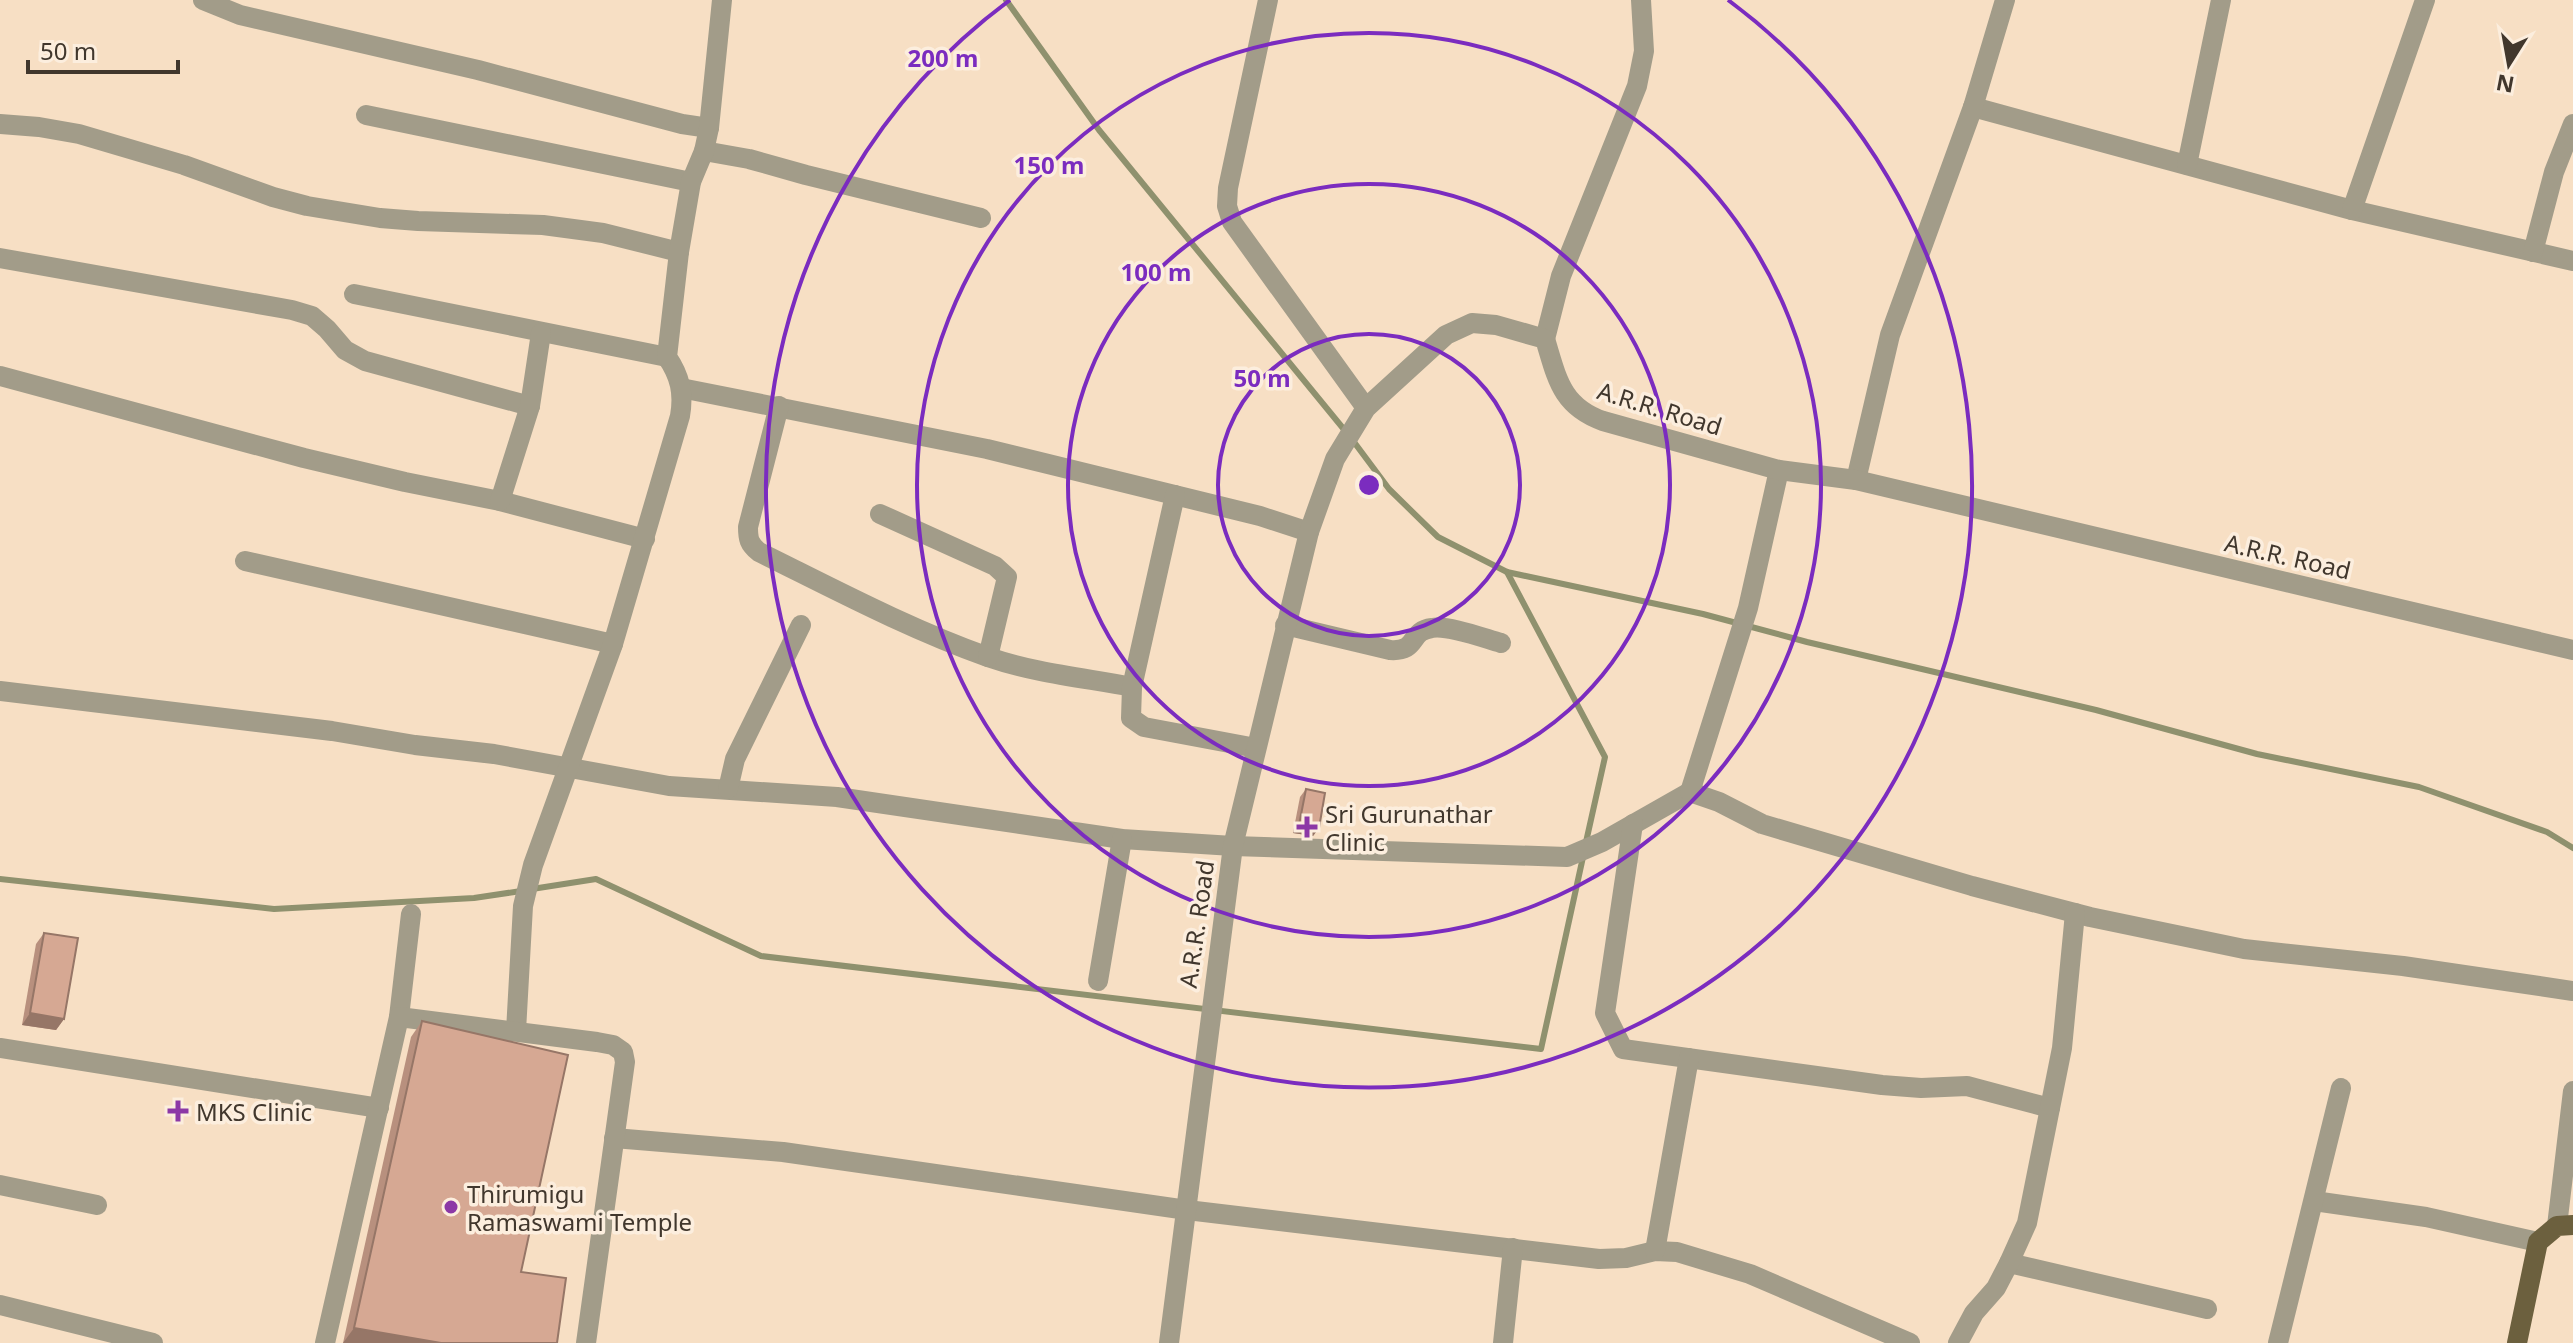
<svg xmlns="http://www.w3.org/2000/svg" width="2573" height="1343" viewBox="0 0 2573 1343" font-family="'Noto Sans',sans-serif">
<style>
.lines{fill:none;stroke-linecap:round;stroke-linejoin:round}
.stream{stroke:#8f916e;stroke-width:6}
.minor{stroke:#a29c89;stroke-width:20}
.major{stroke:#6c603e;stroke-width:20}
.wall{fill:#b8907e}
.shaded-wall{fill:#967667}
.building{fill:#d6a893;stroke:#967667;stroke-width:2}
.ring{fill:none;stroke:#7b2cbf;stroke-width:4}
.poi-dot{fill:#8c38a6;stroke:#fceede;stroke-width:3}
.labels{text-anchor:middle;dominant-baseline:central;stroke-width:7;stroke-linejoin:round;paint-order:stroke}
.street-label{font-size:24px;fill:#41372d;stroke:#fceede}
.poi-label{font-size:24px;fill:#41372d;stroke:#fceede;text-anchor:start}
.centre{fill:#7b2cbf;stroke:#fceede;stroke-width:4}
.ring-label{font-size:24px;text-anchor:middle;font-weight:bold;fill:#7b2cbf;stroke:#fceede;stroke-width:7;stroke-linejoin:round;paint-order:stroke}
</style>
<rect width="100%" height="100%" fill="#f7dfc4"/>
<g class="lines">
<g class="stream">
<polyline points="1006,0 1099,130 1351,438 1389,489 1438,537 1507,572 1703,614 1807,642 2096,710 2257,754 2419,787 2547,832 2573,848"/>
<polyline points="1507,572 1605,757 1586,842"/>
<polyline points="0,879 274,909 474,898 521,891"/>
<polyline points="532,889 596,879 761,956 1541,1049 1583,857"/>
</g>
<g class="minor">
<polyline points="203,0 240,15 478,70 682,124 709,128"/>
<polyline points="1268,0 1228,188 1227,206 1232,222 1366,408"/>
<polyline points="1973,107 2352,210 2573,261"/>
<polyline points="366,115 691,182"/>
<polyline points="0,124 39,127 79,134 184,165 273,197 307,206 380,218 418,221 543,225 603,233 679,252"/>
<polyline points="704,151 749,159 806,175 981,218"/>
<polyline points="2187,165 2221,0"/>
<polyline points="2352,210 2425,0"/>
<polyline points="2533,252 2554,172 2573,124"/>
<polyline points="0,258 292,310 312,316 327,329 345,350 365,361 530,406"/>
<polyline points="354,294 667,357"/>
<polyline points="1545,339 1561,276 1637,86 1644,51 1641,0"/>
<polyline points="0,376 304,458 405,482 500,501 645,539"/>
<polyline points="681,388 987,449 1260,516 1309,532"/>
<path d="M 779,406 L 748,527 C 748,539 749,544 759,552 C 834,589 909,629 988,657 C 1034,673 1085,678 1132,687"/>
<polyline points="1856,480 1890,335 1973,107 2005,0"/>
<polyline points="1175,495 1132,687 1131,718 1144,727 1256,748"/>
<polyline points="500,501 530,406 541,333"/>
<polyline points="880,514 995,566 1007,577 988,657"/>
<polyline points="245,561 613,644"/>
<path d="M 1285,625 L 1390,650 C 1419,652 1408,631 1432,628 C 1449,625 1483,638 1501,643"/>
<polyline points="0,691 332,731 415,745 494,754 669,786 837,797 1122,839 1233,846 1567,857 1602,842 1690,792 1719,802 1762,824 1972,886 2090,917 2244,949 2403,966 2573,991"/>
<polyline points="728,789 735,759 801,625"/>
<polyline points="1690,792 1748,608 1779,470"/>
<polyline points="1633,824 1605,1013 1623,1049 1882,1085 1921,1088 1967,1086 2050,1108"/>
<polyline points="1098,981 1122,839"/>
<polyline points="399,1017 411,914"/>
<path d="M 516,1031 L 523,906 L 533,865 L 613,644 L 680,416 C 684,393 680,376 667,357 L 679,252 L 691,182 L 704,151 L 709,128 L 722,0"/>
<polyline points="0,1048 379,1108"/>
<polyline points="614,1138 783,1152 1187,1210 1599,1259 1626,1258 1655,1251 1677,1252 1750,1274 1910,1343"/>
<polyline points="0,1185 97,1205"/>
<polyline points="2314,1201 2426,1217 2538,1242"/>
<polyline points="2557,1226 2573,1091"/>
<polyline points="1655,1251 1689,1058"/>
<polyline points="2009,1263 2207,1309"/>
<polyline points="0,1305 153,1343"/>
<polyline points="325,1343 399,1017 597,1042 613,1045 623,1052 625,1062 586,1343"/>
<path d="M 1169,1343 L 1233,846 L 1309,532 L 1335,459 L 1366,408 L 1446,335 L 1472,323 L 1496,325 L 1545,339 C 1557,378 1561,406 1603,421 L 1779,470 L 1856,480 L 2573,650"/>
<polyline points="1503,1343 1513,1248"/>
<polyline points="1958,1343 1974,1313 1996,1288 2009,1263 2027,1223 2062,1048 2075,913"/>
<polyline points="2278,1343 2341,1088"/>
</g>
<polyline class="major" points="2517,1343 2538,1242 2557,1226 2573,1225"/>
</g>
<g class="wall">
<polygon points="1306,789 1319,828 1313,836 1293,833 1300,797"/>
<polygon points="44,933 64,1019 56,1030 22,1025 36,944"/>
<polygon points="422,1021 521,1272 557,1343 343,1343 411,1037"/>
</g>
<g class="shaded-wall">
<polygon points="1299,825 1319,828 1313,836 1293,833"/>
<polygon points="30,1013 64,1019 56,1030 22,1025"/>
<polygon points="354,1328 441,1343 343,1343"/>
</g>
<g class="building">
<polygon points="1306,789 1325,793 1319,828 1299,825"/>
<polygon points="44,933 78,938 64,1019 30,1013"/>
<polygon points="422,1021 568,1055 521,1272 566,1278 557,1343 441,1343 354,1328"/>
</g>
<g class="ring">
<circle cx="1369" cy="485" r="151"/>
<circle cx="1369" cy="485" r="301"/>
<circle cx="1369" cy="485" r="452"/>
<path d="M1728 0A603 603 0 1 1 1010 0"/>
</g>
<g class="poi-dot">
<path d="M1303 815h8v8h8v8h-8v8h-8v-8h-8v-8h8z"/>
<path d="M174 1099h8v8h8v8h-8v8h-8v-8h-8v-8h8z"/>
<circle cx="451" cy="1207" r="8"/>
</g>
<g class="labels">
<g class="street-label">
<text transform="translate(1660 408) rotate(17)">A.R.R. Road</text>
<text transform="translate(2288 556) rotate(13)">A.R.R. Road</text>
<text transform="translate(1196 924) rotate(-82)">A.R.R. Road</text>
</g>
<g class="poi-label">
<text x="1325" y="813">Sri Gurunathar<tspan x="1325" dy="28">Clinic</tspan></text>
<text x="196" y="1111">MKS Clinic</text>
<text x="467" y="1193">Thirumigu<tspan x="467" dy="28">Ramaswami Temple</tspan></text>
</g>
</g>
<circle cx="1369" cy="485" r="12" class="centre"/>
<g class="ring-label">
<text x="943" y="67">200 m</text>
<text x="1049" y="174">150 m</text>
<text x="1156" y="281">100 m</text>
<text x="1262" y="387">50 m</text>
</g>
<g transform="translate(2509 64) rotate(191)" stroke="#fceede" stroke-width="6" paint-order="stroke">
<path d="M0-6L14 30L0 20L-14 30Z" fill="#41372d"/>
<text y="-12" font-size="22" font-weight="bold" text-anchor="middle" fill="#41372d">N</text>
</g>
<path d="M28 60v12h150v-12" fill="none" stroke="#41372d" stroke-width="4"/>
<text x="40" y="60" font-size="24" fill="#41372d" stroke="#fceede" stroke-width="6" paint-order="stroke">50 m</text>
</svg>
